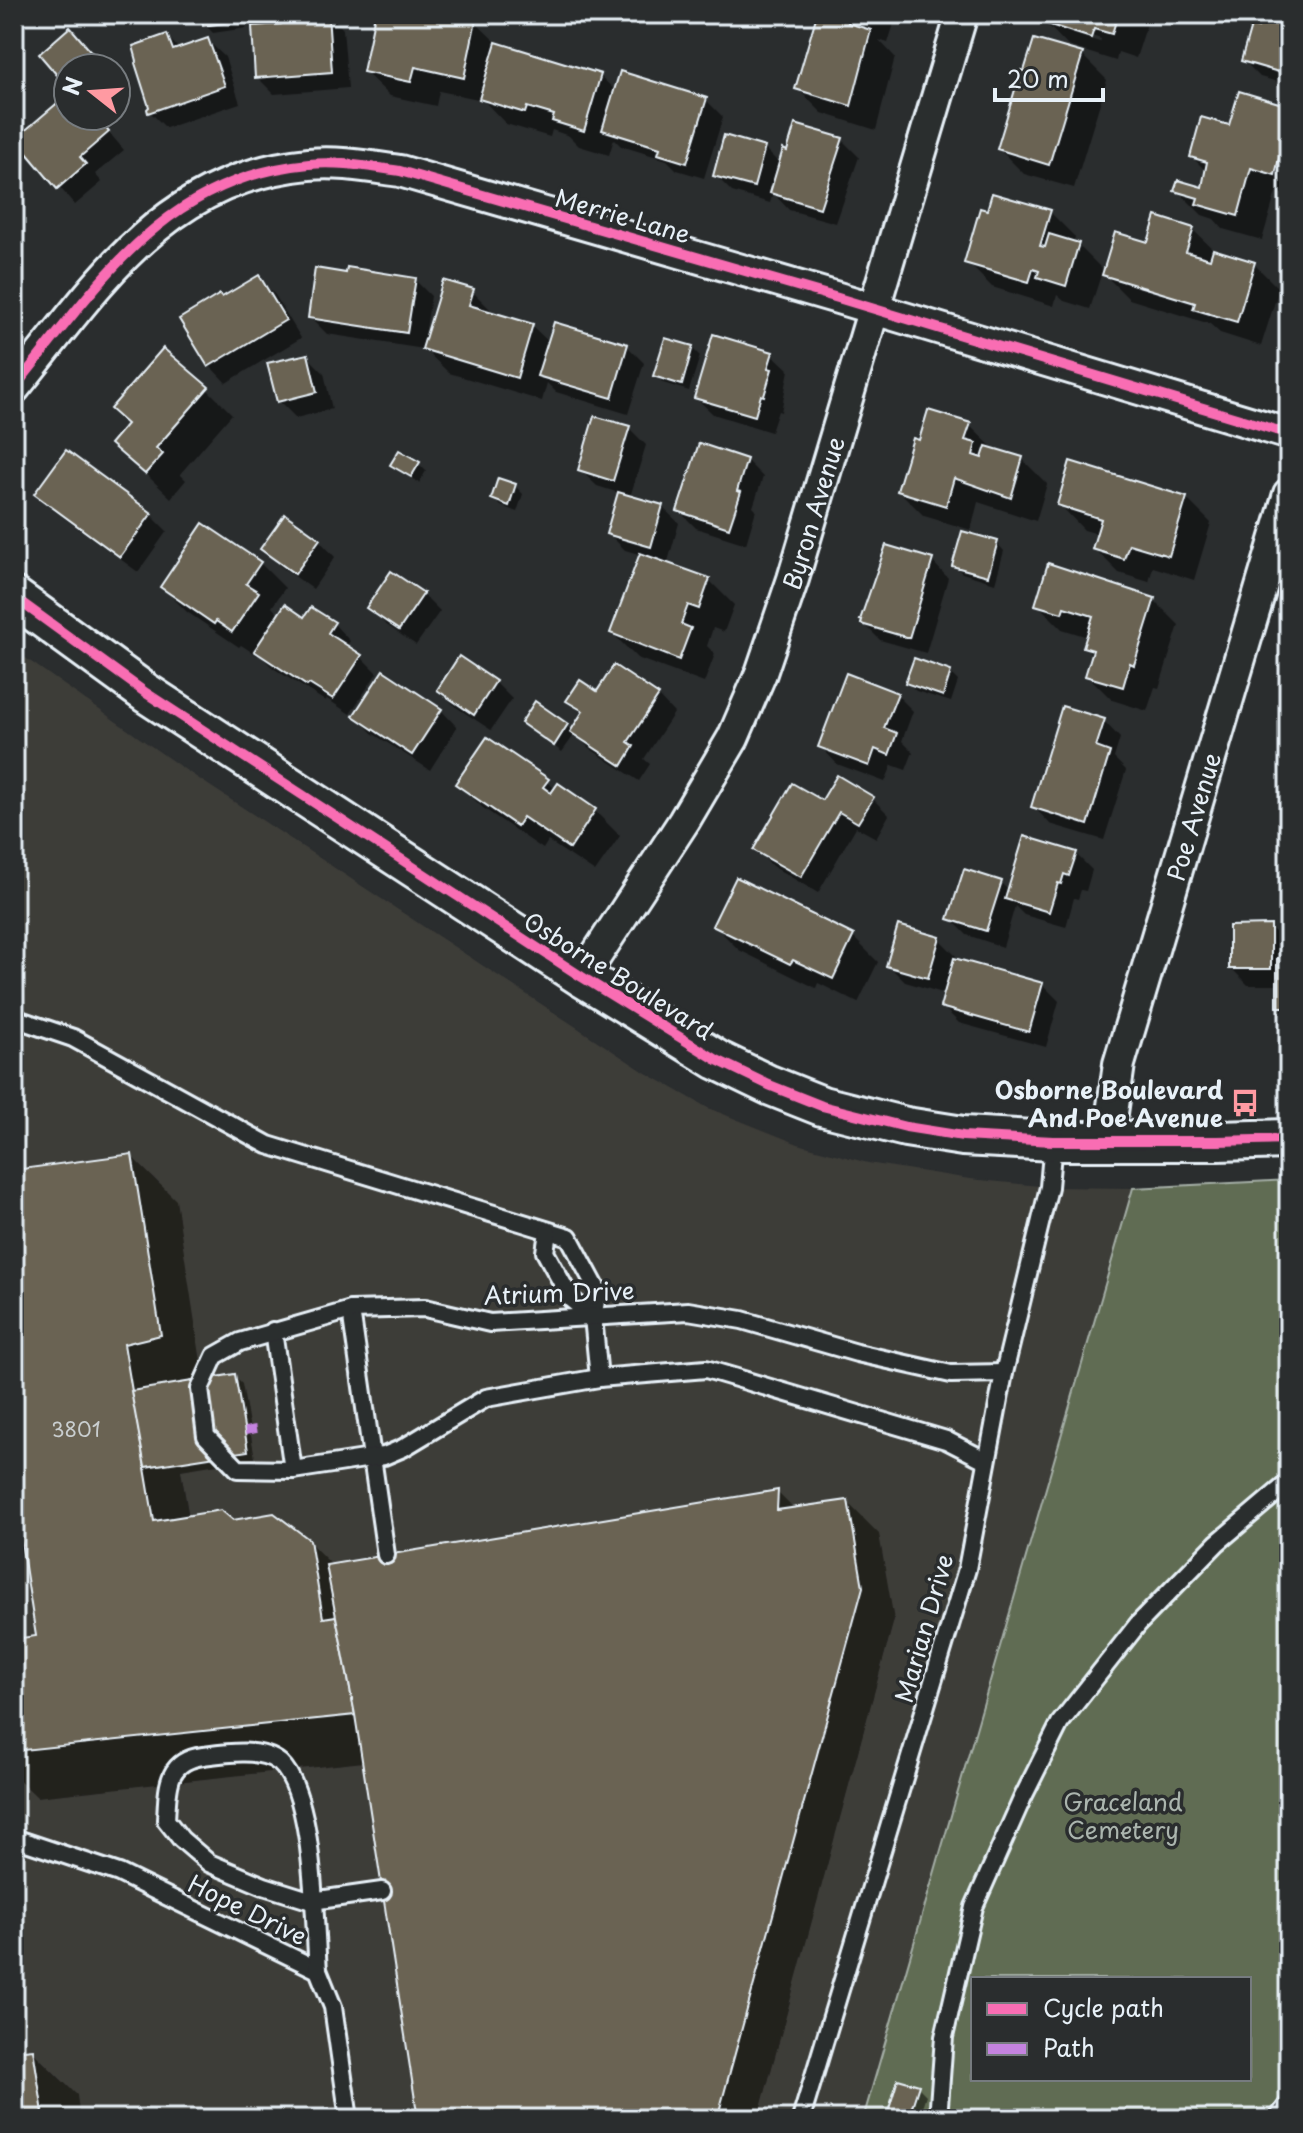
<svg xmlns="http://www.w3.org/2000/svg" width="1303" height="2133" viewBox="0 0 1303 2133" font-family="'Playpen Sans',sans-serif">
<style>
.built{fill:#3e3d39}
.green{fill:#616c53;stroke:#a4aea6;stroke-width:2;fill-rule:evenodd}
.shadow{fill:#0007;fill-rule:evenodd}
.building{fill:#6b6353;stroke:#e8f1f8;stroke-width:2}
.lines{fill:none;stroke-linecap:round;stroke-linejoin:round}
.service-casing{stroke:#e8f1f8;stroke-width:22}
.minor-casing{stroke:#e8f1f8;stroke-width:36}
.tertiary-casing{stroke:#e8f1f8;stroke-width:44}
.service{stroke:#2a2d2e;stroke-width:16}
.minor{stroke:#2a2d2e;stroke-width:30}
.tertiary{stroke:#2a2d2e;stroke-width:38}
.quiet{stroke:#c483df;stroke-width:8;stroke-dasharray:16 8;stroke-linecap:butt}
.cycleway-casing{stroke:#2a2d2e;stroke-width:15}
.cycleway{stroke:#f96db3;stroke-width:10}
.labels{text-anchor:middle;dominant-baseline:central;stroke-width:7;stroke-linejoin:round;paint-order:stroke}
.number-label{font-size:20px;fill:#c9cecf}
.street-label{font-size:24px;fill:#e8f1f8;stroke:#2a2d2e}
.poi-label{font-size:24px;font-weight:bold;fill:#e8f1f8;stroke:#2a2d2e;text-anchor:end}
.park-label{font-size:24px;fill:#abb5ae;stroke:#2a2d2e}
</style>
<rect width="100%" height="100%" fill="#2a2d2e"/>
<filter id="ink" filterUnits="userSpaceOnUse"><feTurbulence type="fractalNoise" baseFrequency=".0125" numOctaves="2"/><feDisplacementMap in="SourceGraphic" scale="16" xChannelSelector="R" yChannelSelector="G"/><feConvolveMatrix kernelMatrix="1 2 1 2 8 2 1 2 1" color-interpolation-filters="sRGB"/></filter>
<g filter="url(#ink)">
<polygon class="built" points="14,650 181,767 646,1073 708,1108 798,1144 868,1163 970,1179 1049,1187 1133,1188 863,2119 14,2119"/>
<path class="green" d="M 1289,1180 L 1289,2119 L 863,2119 L 1133,1188 ZM 973,1979 L 1249,1979 L 1249,2079 L 973,2079 Z"/>
<g class="shadow">
<polygon points="203,14 245,14 247,28 213,33 205,25"/>
<polygon points="300,14 329,14 343,29 348,88 274,94 257,77 283,26"/>
<polygon points="354,14 395,14 421,20 423,14 438,14 475,22 499,45 600,76 616,91 706,100 723,117 704,178 677,170 667,160 621,146 614,139 609,155 579,146 569,136 552,130 550,137 506,124 483,100 439,91 436,106 390,96 365,72 377,15"/>
<polygon points="819,14 892,14 896,17 888,43 879,40 895,57 876,130 822,113 797,88"/>
<path d="M 1046,14 L 1138,14 L 1147,24 L 1136,58 L 1118,52 L 1116,61 L 1068,46 L 1044,21 ZM 1070,29 L 1101,39 L 1100,42 L 1070,33 Z"/>
<polygon points="1265,14 1289,14 1289,85 1260,77 1243,60 1260,30"/>
<polygon points="167,36 180,50 208,41 225,57 240,103 166,128 150,112"/>
<polygon points="1036,41 1082,55 1107,80 1074,188 1024,174 999,149"/>
<polygon points="87,47 105,68 68,68 68,85 42,54"/>
<polygon points="68,97 68,116 95,116 124,150 95,174 102,182 75,205 18,139"/>
<polygon points="1289,108 1289,196 1276,192 1262,240 1223,229 1214,219 1202,215 1177,190 1204,190 1207,172 1192,157 1230,127"/>
<polygon points="842,140 859,157 836,223 789,210 773,193 770,203 732,192 715,175 764,148 781,165"/>
<polygon points="1050,212 1075,237 1073,244 1078,245 1105,272 1149,245 1192,229 1215,251 1254,264 1279,289 1261,346 1220,333 1210,324 1129,299 1102,272 1090,309 1064,301 1057,295 1054,306 992,287 967,262"/>
<polygon points="258,278 275,295 301,338 226,383 210,366 223,299"/>
<polygon points="415,280 431,296 425,335 428,335 472,291 496,315 532,326 550,343 627,346 644,363 628,414 556,392 547,383 542,401 449,373 424,349 327,334 310,317"/>
<polygon points="692,348 700,356 689,391 663,383 656,375"/>
<polygon points="772,354 789,370 781,412 778,411 771,432 713,414 696,398"/>
<polygon points="307,356 324,373 332,409 296,418 279,401"/>
<polygon points="207,389 232,414 180,474 186,480 171,498 113,443"/>
<polygon points="969,425 995,450 1022,459 1047,484 1036,521 978,502 971,530 924,516 899,491"/>
<polygon points="629,428 646,445 630,497 662,507 679,523 667,565 709,580 734,605 724,632 713,628 707,646 715,654 704,683 637,658 612,633 642,555 625,550 608,533 619,493 597,486 580,470"/>
<polygon points="746,460 763,477 753,507 756,510 746,544 696,528 679,511"/>
<polygon points="418,463 426,471 419,483 393,464"/>
<polygon points="515,486 523,494 517,512 501,506 493,498"/>
<polygon points="36,493 151,515 167,531 138,572 53,510"/>
<polygon points="1186,498 1211,523 1194,580 1153,567 1149,582 1119,573 1094,548 1098,534 1084,530 1060,505"/>
<polygon points="319,540 335,557 313,589 280,566 263,549"/>
<polygon points="997,543 1004,551 995,583 962,573 954,565"/>
<polygon points="932,561 948,578 926,653 880,640 863,623"/>
<polygon points="260,563 285,588 272,607 280,616 334,624 350,641 346,647 360,656 377,673 350,714 327,699 325,701 273,668 259,654 258,656 241,645 239,647 187,612 162,587"/>
<polygon points="392,573 423,594 440,611 416,645 385,624 369,607"/>
<polygon points="1154,600 1179,625 1159,688 1155,687 1147,711 1112,700 1087,675 1093,655 1085,647 1088,637 1062,629 1037,604"/>
<polygon points="950,673 958,681 951,702 916,691 908,683"/>
<polygon points="495,682 512,699 491,730 456,707 439,690"/>
<polygon points="598,694 658,696 674,713 644,759 650,764 639,781 589,748 575,734 562,752 523,723 536,704 573,731 583,715 569,700"/>
<polygon points="896,694 913,711 902,741 913,752 906,770 892,765 885,782 837,764 821,747"/>
<polygon points="441,710 457,727 430,770 372,733 356,716"/>
<polygon points="1104,721 1120,738 1114,758 1126,770 1104,840 1050,824 1034,807"/>
<polygon points="488,740 556,789 595,811 620,836 595,872 548,841 543,849 483,808 458,784"/>
<polygon points="873,799 889,815 876,838 856,827 818,893 772,866 756,849 823,803"/>
<polygon points="1076,854 1092,870 1086,891 1081,890 1078,899 1074,898 1066,927 1024,915 1015,906 1003,947 967,935 950,918 1001,883 1009,891"/>
<polygon points="736,880 853,937 878,962 858,1003 818,983 816,988 739,950 714,925"/>
<polygon points="1270,927 1287,944 1289,1016 1279,1006 1279,985 1248,985 1231,968"/>
<polygon points="939,939 956,956 954,960 1042,984 1059,1001 1046,1047 959,1023 942,1006 946,994 905,982 888,965"/>
<polygon points="131,1156 176,1200 204,1381 234,1376 242,1384 255,1458 181,1470 189,1518 233,1522 309,1542 333,1566 777,1492 794,1509 847,1502 879,1534 894,1620 758,2119 420,2119 364,1762 37,1797 14,1775 14,1641 39,1638 14,1485 14,1172"/>
<polygon points="32,2051 77,2095 80,2119 14,2119 14,2053"/>
<polygon points="918,2087 926,2095 918,2119 888,2119"/>
</g>
<g class="building">
<polygon points="201,14 239,14 240,21 203,26"/>
<polygon points="280,14 328,14 332,72 255,78 252,26 281,24"/>
<polygon points="375,14 405,14 420,17 421,14 448,14 476,20 464,78 415,67 411,82 363,72"/>
<polygon points="817,14 865,14 863,19 850,16 848,23 871,30 851,106 795,89"/>
<polygon points="1044,14 1118,14 1112,34 1094,29 1091,38 1041,22"/>
<polygon points="1263,14 1289,14 1289,75 1241,61 1251,26 1258,28"/>
<polygon points="70,27 99,61 91,68 68,68 68,88 39,54"/>
<polygon points="167,34 173,50 208,38 225,86 148,113 147,109 149,107 135,63 137,61 133,46"/>
<polygon points="1034,39 1083,53 1049,165 997,149 1021,70 1024,71"/>
<polygon points="496,42 601,74 584,131 552,121 554,115 527,107 525,113 479,99"/>
<polygon points="620,71 707,98 687,163 658,154 660,148 602,130"/>
<polygon points="1239,91 1289,106 1289,117 1275,175 1251,168 1238,216 1196,204 1198,198 1174,191 1178,180 1202,187 1207,162 1190,157 1201,117 1229,125"/>
<polygon points="68,94 68,116 95,116 109,132 80,157 86,164 57,189 15,139"/>
<polygon points="795,124 843,138 820,208 770,193 783,149 787,151"/>
<polygon points="724,135 765,147 754,187 713,176"/>
<polygon points="992,193 1051,210 1040,246 1045,247 1049,234 1079,243 1066,286 1037,277 1039,271 1033,269 1029,282 964,263 980,208 987,210"/>
<polygon points="1156,216 1194,228 1186,252 1210,259 1213,249 1255,262 1237,322 1193,309 1195,303 1102,275 1115,232 1148,242"/>
<polygon points="347,267 416,278 407,333 308,318 315,268 346,273"/>
<polygon points="259,275 286,320 208,367 179,319 220,294 222,297"/>
<polygon points="443,280 474,289 469,305 533,324 517,378 422,349"/>
<polygon points="554,322 628,344 612,398 537,376"/>
<polygon points="713,334 773,352 768,368 772,369 764,396 761,395 755,416 694,398"/>
<polygon points="665,338 693,346 682,385 653,376"/>
<polygon points="163,348 209,387 156,448 163,454 145,474 110,444 127,424 110,409"/>
<polygon points="308,354 317,392 277,402 267,363"/>
<polygon points="928,410 971,423 965,440 976,443 973,455 982,458 986,446 1023,457 1011,498 954,478 946,506 897,491 913,438 919,440"/>
<polygon points="594,416 630,426 613,481 578,470"/>
<polygon points="699,443 747,459 737,491 741,492 729,528 677,511"/>
<polygon points="66,450 152,513 120,557 34,494"/>
<polygon points="399,450 420,462 411,477 390,465"/>
<polygon points="1070,461 1187,497 1169,556 1129,544 1124,559 1092,549 1101,519 1057,505"/>
<polygon points="498,478 516,484 509,506 491,499"/>
<polygon points="618,492 663,505 651,547 606,534"/>
<polygon points="285,514 320,539 295,574 260,549"/>
<polygon points="203,523 261,562 246,584 259,592 232,632 216,621 214,624 160,587"/>
<polygon points="962,531 998,541 988,576 952,566"/>
<polygon points="886,545 933,559 909,638 861,624 862,620 860,620"/>
<polygon points="640,553 710,578 699,609 688,605 681,624 691,628 679,660 610,633"/>
<polygon points="1048,563 1155,598 1134,665 1130,663 1123,687 1085,676 1093,650 1083,647 1093,616 1064,607 1062,613 1035,605"/>
<polygon points="391,571 424,593 399,630 366,608"/>
<polygon points="285,604 304,617 311,607 335,622 328,633 362,655 333,699 309,684 307,686 254,651"/>
<polygon points="459,656 496,681 474,715 437,690"/>
<polygon points="914,658 951,671 943,696 905,683"/>
<polygon points="614,665 659,695 628,742 634,746 622,766 570,732 583,711 566,701 580,680 597,691"/>
<polygon points="383,670 442,709 412,755 353,716"/>
<polygon points="846,673 898,693 884,728 897,733 889,755 875,749 869,766 818,747"/>
<polygon points="535,701 568,724 554,746 521,723"/>
<polygon points="1062,706 1105,719 1096,747 1110,752 1088,825 1031,807"/>
<polygon points="487,737 549,779 543,787 551,793 558,783 596,809 570,849 523,817 517,826 455,784"/>
<polygon points="837,775 874,797 858,823 839,812 801,877 753,850 792,783 822,800"/>
<polygon points="1024,836 1077,852 1069,876 1064,874 1061,884 1058,883 1049,912 1005,899"/>
<polygon points="964,869 1002,881 986,931 948,919"/>
<polygon points="736,877 854,935 833,979 793,960 790,964 712,926"/>
<polygon points="898,925 940,937 928,978 886,966"/>
<polygon points="1271,925 1271,969 1229,969 1229,926"/>
<polygon points="954,958 1043,983 1029,1032 940,1007"/>
<polygon points="1277,958 1289,958 1289,1012 1285,1012 1285,1007 1277,1007"/>
<polygon points="132,1154 161,1335 124,1344 154,1521 221,1510 233,1520 274,1513 310,1540 323,1618 336,1616 355,1715 14,1751 14,1639 36,1636 14,1497 14,1170"/>
<polygon points="235,1374 248,1451 145,1467 131,1391"/>
<polygon points="778,1490 777,1510 848,1500 863,1587 717,2119 418,2119 355,1715 326,1565"/>
<polygon points="33,2049 44,2119 14,2119 14,2051"/>
<polygon points="898,2079 919,2085 908,2119 886,2119"/>
</g>
<g class="lines">
<defs>
<g id="service">
<polyline points="14,1018 73,1038 268,1145 569,1237 598,1291 593,1317 599,1378"/>
<polyline points="548,1232 545,1252 571,1299 593,1317"/>
<polyline points="351,1310 386,1555"/>
<polyline points="273,1331 293,1470"/>
<polyline points="987,1461 946,1440 706,1369 599,1378 486,1398 403,1448 384,1456 293,1470 238,1469 206,1436 200,1389 215,1356 240,1342 351,1310 425,1308 490,1323 688,1311 742,1320 857,1353 951,1374 1004,1373"/>
<polyline points="14,1838 119,1873 318,1970 333,2007 349,2119"/>
<path d="M 318,1970 C 314,1922 315,1795 280,1763 C 262,1747 225,1753 203,1756 C 165,1761 168,1789 166,1820 L 181,1839 L 209,1863 L 264,1886 L 312,1901 L 382,1891"/>
<polyline points="801,2119 967,1569 1004,1373 1049,1187 1053,1141"/>
<polyline points="938,2119 944,2037 974,1907 1022,1799 1060,1723 1138,1624 1217,1543 1289,1482"/>
<polyline points="1277,2119 1289,2103"/>
</g>
<g id="minor">
<path d="M 14,388 C 99,284 163,178 309,164 C 339,161 370,167 400,171 L 838,298 L 1289,434"/>
<path id="s1" d="M 582,977 L 684,821 L 733,738 L 761,673 L 793,579 L 962,14"/>
<path id="s2" d="M 1108,1141 L 1119,1064 L 1289,494"/>
</g>
<polyline id="tertiary" points="14,597 146,693 582,977 717,1060 769,1085 822,1106 906,1127 963,1136 1053,1141 1218,1141 1289,1139"/>
</defs>
<use href="#service" class="service-casing"/>
<use href="#minor" class="minor-casing"/>
<use href="#tertiary" class="tertiary-casing"/>
<use href="#service" class="service"/>
<use href="#minor" class="minor"/>
<use href="#tertiary" class="tertiary"/>
<g class="quiet">
<polyline points="245,1431 256,1429"/>
<polyline points="14,1543 21,1542"/>
</g>
<defs>
<g id="cycleway">
<path d="M 14,388 C 99,284 163,178 309,164 C 339,161 370,167 400,171 L 838,298 L 1289,434"/>
<polyline points="14,597 146,693 582,977 717,1060 769,1085 822,1106 906,1127 963,1136 1053,1141 1218,1141 1289,1139"/>
</g>
</defs>
<use href="#cycleway" class="cycleway-casing"/>
<use href="#cycleway" class="cycleway"/>
</g>
</g>
<defs>
<symbol id="bus-bare" viewBox="-9 -9 18 18"><path d="M-5-6H5V4H4V6H2V4H-2V6H-4V4H-5ZM-3.5-4V0h7V-4ZM-3.5 1.2v1.5H-2V1.2ZM2 1.2v1.5H3.5V1.2Z" fill="#ff9aa2" stroke="#2a2d2e" stroke-width="2.5" paint-order="stroke"/></symbol>
</defs>
<g fill-rule="evenodd">
<use href="#bus-bare" x="1225" y="1083" width="40" height="40"/>
</g>
<g class="labels">
<g class="number-label">
<text x="76" y="1429">3801</text>
</g>
<g class="street-label">
<text transform="translate(623 215) rotate(16)">Merrie Lane</text>
<text stroke="none"><textPath href="#s1" startOffset="522">Byron Avenue</textPath></text>
<text stroke="none"><textPath href="#s2" startOffset="336">Poe Avenue</textPath></text>
<text transform="translate(619 975) rotate(32)">Osborne Boulevard</text>
<text transform="translate(559 1292) rotate(-2)">Atrium Drive</text>
<text transform="translate(923 1628) rotate(-74)">Marian Drive</text>
<text transform="translate(248 1909) rotate(26)">Hope Drive</text>
</g>
<g class="poi-label">
<text x="1223" y="1089">Osborne Boulevard<tspan x="1223" dy="28">And Poe Avenue</tspan></text>
</g>
<g class="park-label">
<text x="1123" y="1801">Graceland<tspan x="1123" dy="28">Cemetery</tspan></text>
</g>
</g>
<rect width="1303" height="2133" fill="none" stroke="#2a2d2e" stroke-width="48"/>
<rect x="24" y="24" width="1255" height="2085" fill="none" stroke="#e8f1f8" stroke-width="3" filter="url(#ink)"/>
<rect x="971" y="1977" width="280" height="104" fill="#2a2d2e" stroke="#767b7f" stroke-width="2"/>
<rect x="987" y="2003" width="40" height="12" fill="#f96db3" stroke="#767b7f" stroke-width="2"/>
<text x="1043" y="2017" font-size="24" fill="#e8f1f8">Cycle path</text>
<rect x="987" y="2043" width="40" height="12" fill="#c483df" stroke="#767b7f" stroke-width="2"/>
<text x="1043" y="2057" font-size="24" fill="#e8f1f8">Path</text>
<g transform="translate(92 92) rotate(287)"><circle r="38" fill="#2a2d2e" stroke="#767b7f" stroke-width="2"/>
<path d="M0-6L14 30L0 20L-14 30Z" fill="#ff9aa2"/>
<text y="-12" font-size="22" font-weight="bold" text-anchor="middle" fill="#e8f1f8">N</text>
</g>
<path d="M995 88v12h108v-12" fill="none" stroke="#e8f1f8" stroke-width="4"/>
<text x="1007" y="88" font-size="24" fill="#e8f1f8" stroke="#2a2d2e" stroke-width="6" paint-order="stroke">20 m</text>
</svg>
